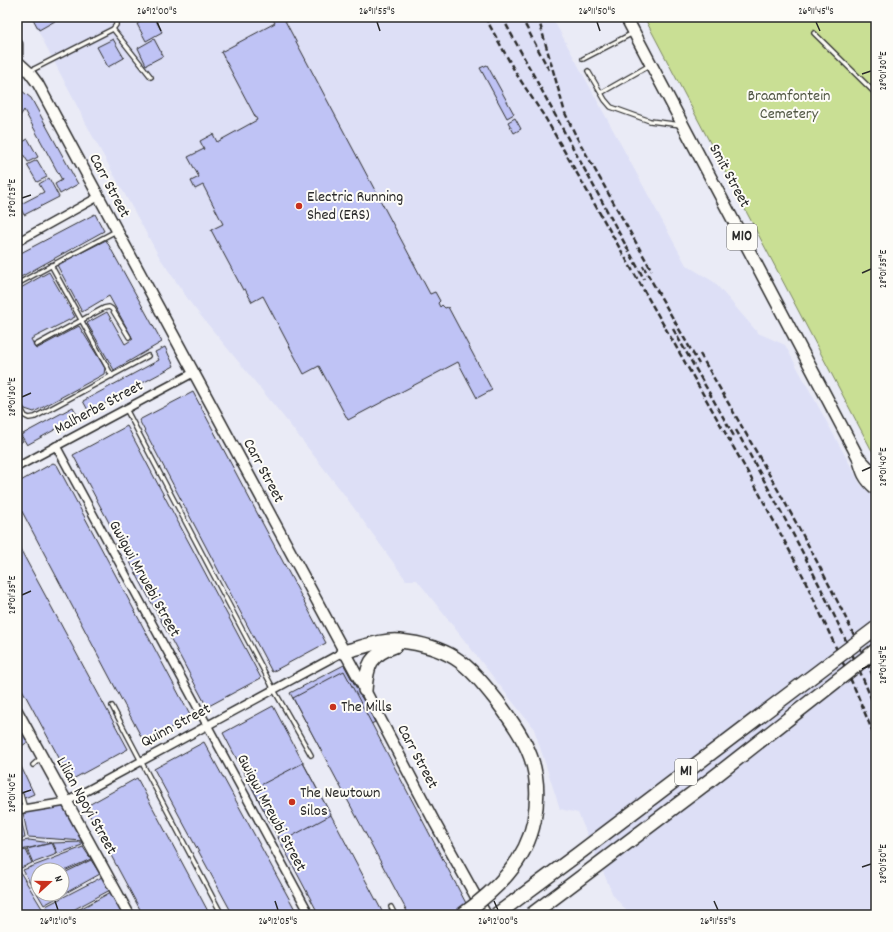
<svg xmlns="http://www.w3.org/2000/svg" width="893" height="932" viewBox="0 0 893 932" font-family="Dekko,sans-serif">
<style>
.built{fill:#dddff6}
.green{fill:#c9df94;stroke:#7a8560}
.building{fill:#bfc3f5;stroke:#2b2b2b}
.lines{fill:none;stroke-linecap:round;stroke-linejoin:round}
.lane-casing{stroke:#2b2b2b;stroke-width:6}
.street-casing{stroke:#2b2b2b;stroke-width:10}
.secondary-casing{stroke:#2b2b2b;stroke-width:13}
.primary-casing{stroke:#2b2b2b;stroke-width:14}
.highway-casing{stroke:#2b2b2b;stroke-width:16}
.lane{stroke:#fdfcf7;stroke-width:3.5}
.street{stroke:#fdfcf7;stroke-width:7}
.secondary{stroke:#fdfcf7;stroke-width:10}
.primary{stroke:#fdfcf7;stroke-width:11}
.highway{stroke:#fdfcf7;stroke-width:13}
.rail{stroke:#2b2b2b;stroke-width:2.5;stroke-dasharray:6 3;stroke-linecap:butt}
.highway-bridge-casing{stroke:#2b2b2b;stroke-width:16;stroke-linecap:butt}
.highway-bridge{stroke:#fdfcf7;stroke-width:13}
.ticks{fill:none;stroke:#2b2b2b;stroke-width:1.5}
.poi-dot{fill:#c8321e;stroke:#fdfcf7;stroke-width:1.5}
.labels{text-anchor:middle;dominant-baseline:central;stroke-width:4;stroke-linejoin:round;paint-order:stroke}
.shield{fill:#fdfcf7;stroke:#6a6a68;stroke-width:1}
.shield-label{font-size:15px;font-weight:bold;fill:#2b2b2b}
.park-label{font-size:16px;fill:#525845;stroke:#fdfcf7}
.street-label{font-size:16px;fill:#2b2b2b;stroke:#fdfcf7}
.poi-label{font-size:16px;fill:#2b2b2b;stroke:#fdfcf7;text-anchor:start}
.neatline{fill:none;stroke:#2b2b2b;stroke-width:1.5}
.ticks-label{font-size:10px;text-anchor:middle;fill:#2b2b2b}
</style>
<rect width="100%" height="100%" fill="#eaebf6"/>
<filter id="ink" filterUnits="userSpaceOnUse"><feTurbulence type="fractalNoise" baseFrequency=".025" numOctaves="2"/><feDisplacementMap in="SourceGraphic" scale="8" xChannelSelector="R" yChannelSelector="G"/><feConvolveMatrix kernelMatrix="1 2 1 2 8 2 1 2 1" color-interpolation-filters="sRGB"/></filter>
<g filter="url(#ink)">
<polygon class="built" points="31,17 552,17 686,265 714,282 758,333 785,345 861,485 876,498 876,915 630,915 613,895 578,813 560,809 534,729 417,580 406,580 343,493 283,416 192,305 160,258 92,135"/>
<polygon class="green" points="644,17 876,17 876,456 871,449"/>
<g class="building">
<polygon points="32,17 62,17 39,30"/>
<polygon points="149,17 154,17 162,32 146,41 137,24"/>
<polygon points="272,17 283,17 430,294 435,292 440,301 438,303 440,307 442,305 445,308 448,307 492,390 477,398 458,362 348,420 319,366 304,374 263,296 252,302 245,289 243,290 211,230 223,224 203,185 195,189 191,181 199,177 188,157 204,149 200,141 213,134 217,142 257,120 221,52 275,23"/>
<polygon points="113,39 124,58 108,67 97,47"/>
<polygon points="154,39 163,56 146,65 138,48"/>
<polygon points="487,65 514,114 507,118 480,68"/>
<polygon points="22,91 31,98 78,184 60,194 55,184 62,180 24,110 17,121 17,100"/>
<polygon points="515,118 521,129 514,133 508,122"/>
<polygon points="28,139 38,157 28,162 23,154 17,157 17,145"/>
<polygon points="37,160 47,177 37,182 27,165"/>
<polygon points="49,178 59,197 24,215 19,205 44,192 39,184"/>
<polygon points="95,214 104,231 17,279 17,255"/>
<polygon points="106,240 162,342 114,370 87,323 107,312 125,344 133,339 109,296 82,312 57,265"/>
<polygon points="49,272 75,317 31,339 36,349 79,326 105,368 104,374 34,412 25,409 17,395 17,290"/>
<polygon points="165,347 174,366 89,412 83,401 159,360 155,352"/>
<polygon points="193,392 326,643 272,672 139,420"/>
<polygon points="73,407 78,417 27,445 21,435"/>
<polygon points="127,426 261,678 207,707 73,455"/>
<polygon points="17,431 23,441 17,445"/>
<polygon points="53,463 57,465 191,717 144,742 17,502 17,483"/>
<polygon points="17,543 128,749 71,780 17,680"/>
<polygon points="344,665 375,722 321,750 290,693"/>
<polygon points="344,671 468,907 457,915 409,915 293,698"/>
<polygon points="273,706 384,915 319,915 223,733"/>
<polygon points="17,722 22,732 17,735"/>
<polygon points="24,734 28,742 17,749 17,738"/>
<polygon points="204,742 298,915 233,915 154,769"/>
<polygon points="17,758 34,794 20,800 17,792"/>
<polygon points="303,763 331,815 281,842 253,789"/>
<polygon points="137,778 210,915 143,915 85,807"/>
<polygon points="64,806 83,841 28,837 23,813"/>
<polygon points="17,813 20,813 25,838 17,839"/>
<polygon points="29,840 51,843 17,851 17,842"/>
<polygon points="82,842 82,845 58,854 53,843"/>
<polygon points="52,843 57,854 33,863 27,849"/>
<polygon points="83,847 91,859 62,872 62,870 38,870 38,883 32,886 23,870"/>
<polygon points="26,850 32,863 21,868 17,862 17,852"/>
<polygon points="91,860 100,874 44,905 34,888 38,886 38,894 62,894 62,874"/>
<polygon points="17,867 46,915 17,915"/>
<polygon points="102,877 110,890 64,915 51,915 46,906"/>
<polygon points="111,892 124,914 122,915 69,915"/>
</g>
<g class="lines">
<defs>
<g id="lane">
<polyline points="113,29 151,77"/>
<polyline points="814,33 876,94"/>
<polyline points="583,59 633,33"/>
<polyline points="30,71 113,29 116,25 116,20 114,17"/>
<polyline points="588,71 605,100 611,107 650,121 681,125"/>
<polyline points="601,93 650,65"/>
<polyline points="51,265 112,376"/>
<polyline points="17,284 116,231"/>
<polyline points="36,345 104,308 109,307 112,309 129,337"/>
<polyline points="17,402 25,416 29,418 35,417 148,356"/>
<polyline points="126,409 274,690 311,755"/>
<polyline points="112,706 222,915"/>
<polyline points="33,765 41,758"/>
<polyline points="21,795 25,809"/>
<polyline points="391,907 395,915"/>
</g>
<g id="street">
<polyline points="17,242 98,197"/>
<polyline points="56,446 310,915"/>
<polyline points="17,467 193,373"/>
<polyline points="17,810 66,802 343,652"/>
</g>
<g id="secondary">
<polyline points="17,44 17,61 29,72 38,84 365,690 435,823 486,915"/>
<polyline points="17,711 129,915"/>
</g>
<g id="primary">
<path d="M 626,17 L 858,457 C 862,472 864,479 876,489"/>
<polyline points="860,459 876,476"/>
</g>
<g id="highway">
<path d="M 343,652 C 360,648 383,639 400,641 C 418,643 439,648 455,658 C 471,668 485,686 497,701 C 527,742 544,768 534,821"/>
<path d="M 365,690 C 367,664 370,655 395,646"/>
</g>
</defs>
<use href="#lane" class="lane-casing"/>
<use href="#street" class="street-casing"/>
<use href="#secondary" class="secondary-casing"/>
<use href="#primary" class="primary-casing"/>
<use href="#highway" class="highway-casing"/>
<use href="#lane" class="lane"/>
<use href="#street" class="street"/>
<use href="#secondary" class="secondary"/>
<use href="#primary" class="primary"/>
<use href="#highway" class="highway"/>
<g class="rail">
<polyline points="485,17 517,75 546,119 751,478 803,576 855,689 876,740"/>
<polyline points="502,17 644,279"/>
<polyline points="521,17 549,70"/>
<polyline points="538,17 565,113 576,136 652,271"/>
<polyline points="643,266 699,364"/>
<polyline points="673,329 735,438"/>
<path d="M 700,354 C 762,462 826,569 876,683"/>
<path d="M 736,430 C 787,521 837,613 876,710"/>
</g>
<defs>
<g id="highway-bridge">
<path d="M 462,915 C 495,891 526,862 534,821"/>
<polyline points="496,915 578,854 876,628"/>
<polyline points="531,915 709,781 876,650"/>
</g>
</defs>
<use href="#highway-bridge" class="highway-bridge-casing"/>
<use href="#highway-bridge" class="highway-bridge"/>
</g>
</g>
<path class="ticks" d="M 157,22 L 161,31M 377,22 L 380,31M 597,22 L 600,31M 816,22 L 820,31M 862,74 L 871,71M 22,198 L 31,195M 862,273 L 871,269M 22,397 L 31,393M 862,471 L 871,467M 22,595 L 31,591M 862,669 L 871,665M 22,793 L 31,790M 862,867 L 871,864M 55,901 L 58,910M 275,901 L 278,910M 494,901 L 498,910M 714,901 L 718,910"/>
<g class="poi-dot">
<circle cx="299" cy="206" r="4"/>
<circle cx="333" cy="707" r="4"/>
<circle cx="292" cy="802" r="4"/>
</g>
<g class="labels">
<g class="shield">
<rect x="727" y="224" width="30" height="26" rx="3"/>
<rect x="675" y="759" width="22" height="26" rx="3"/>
</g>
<g class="shield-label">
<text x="742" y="237">M10</text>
<text x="686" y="772">M1</text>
</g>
<g class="park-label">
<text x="789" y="96">Braamfontein<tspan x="789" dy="18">Cemetery</tspan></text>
</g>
<g class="street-label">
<text transform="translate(729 176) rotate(62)">Smit Street</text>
<text transform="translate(109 186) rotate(62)">Carr Street</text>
<text transform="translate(99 408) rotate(-28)">Malherbe Street</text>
<text transform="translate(263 471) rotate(62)">Carr Street</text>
<text transform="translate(144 579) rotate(61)">Gwigwi Mrwebi Street</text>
<text transform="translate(176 726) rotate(-28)">Quinn Street</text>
<text transform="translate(417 757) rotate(62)">Carr Street</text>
<text transform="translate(86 806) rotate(61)">Lilian Ngoyi Street</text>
<text transform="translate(271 813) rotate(62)">Gwigwi Mrewbi Street</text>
</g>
<g class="poi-label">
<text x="307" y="197">Electric Running<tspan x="307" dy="18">Shed (ERS)</tspan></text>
<text x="341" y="707">The Mills</text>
<text x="300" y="793">The Newtown<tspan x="300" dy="18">Silos</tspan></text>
</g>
</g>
<rect width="893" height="932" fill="none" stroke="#fdfcf7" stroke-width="44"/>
<g transform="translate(50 882) rotate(69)"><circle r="19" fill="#fdfcf7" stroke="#a9a8a5"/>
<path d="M0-3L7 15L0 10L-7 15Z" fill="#c8321e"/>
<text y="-6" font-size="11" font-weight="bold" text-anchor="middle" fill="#2b2b2b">N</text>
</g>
<rect x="22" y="22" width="849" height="888" class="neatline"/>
<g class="ticks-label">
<text x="157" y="14">26°12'00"S</text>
<text x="377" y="14">26°11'55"S</text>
<text x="597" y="14">26°11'50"S</text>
<text x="816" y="14">26°11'45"S</text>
<text transform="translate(882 71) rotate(-90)" y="4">28°01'30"E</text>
<text transform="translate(11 198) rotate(-90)" y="4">28°01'25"E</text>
<text transform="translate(882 269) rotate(-90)" y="4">28°01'35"E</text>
<text transform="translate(11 397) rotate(-90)" y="4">28°01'30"E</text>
<text transform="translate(882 467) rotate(-90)" y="4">28°01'40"E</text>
<text transform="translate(11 595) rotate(-90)" y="4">28°01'35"E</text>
<text transform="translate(882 665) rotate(-90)" y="4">28°01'45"E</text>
<text transform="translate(11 793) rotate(-90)" y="4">28°01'40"E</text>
<text transform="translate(882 864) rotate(-90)" y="4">28°01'50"E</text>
<text x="58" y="924">26°12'10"S</text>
<text x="278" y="924">26°12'05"S</text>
<text x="498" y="924">26°12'00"S</text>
<text x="718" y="924">26°11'55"S</text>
</g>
</svg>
